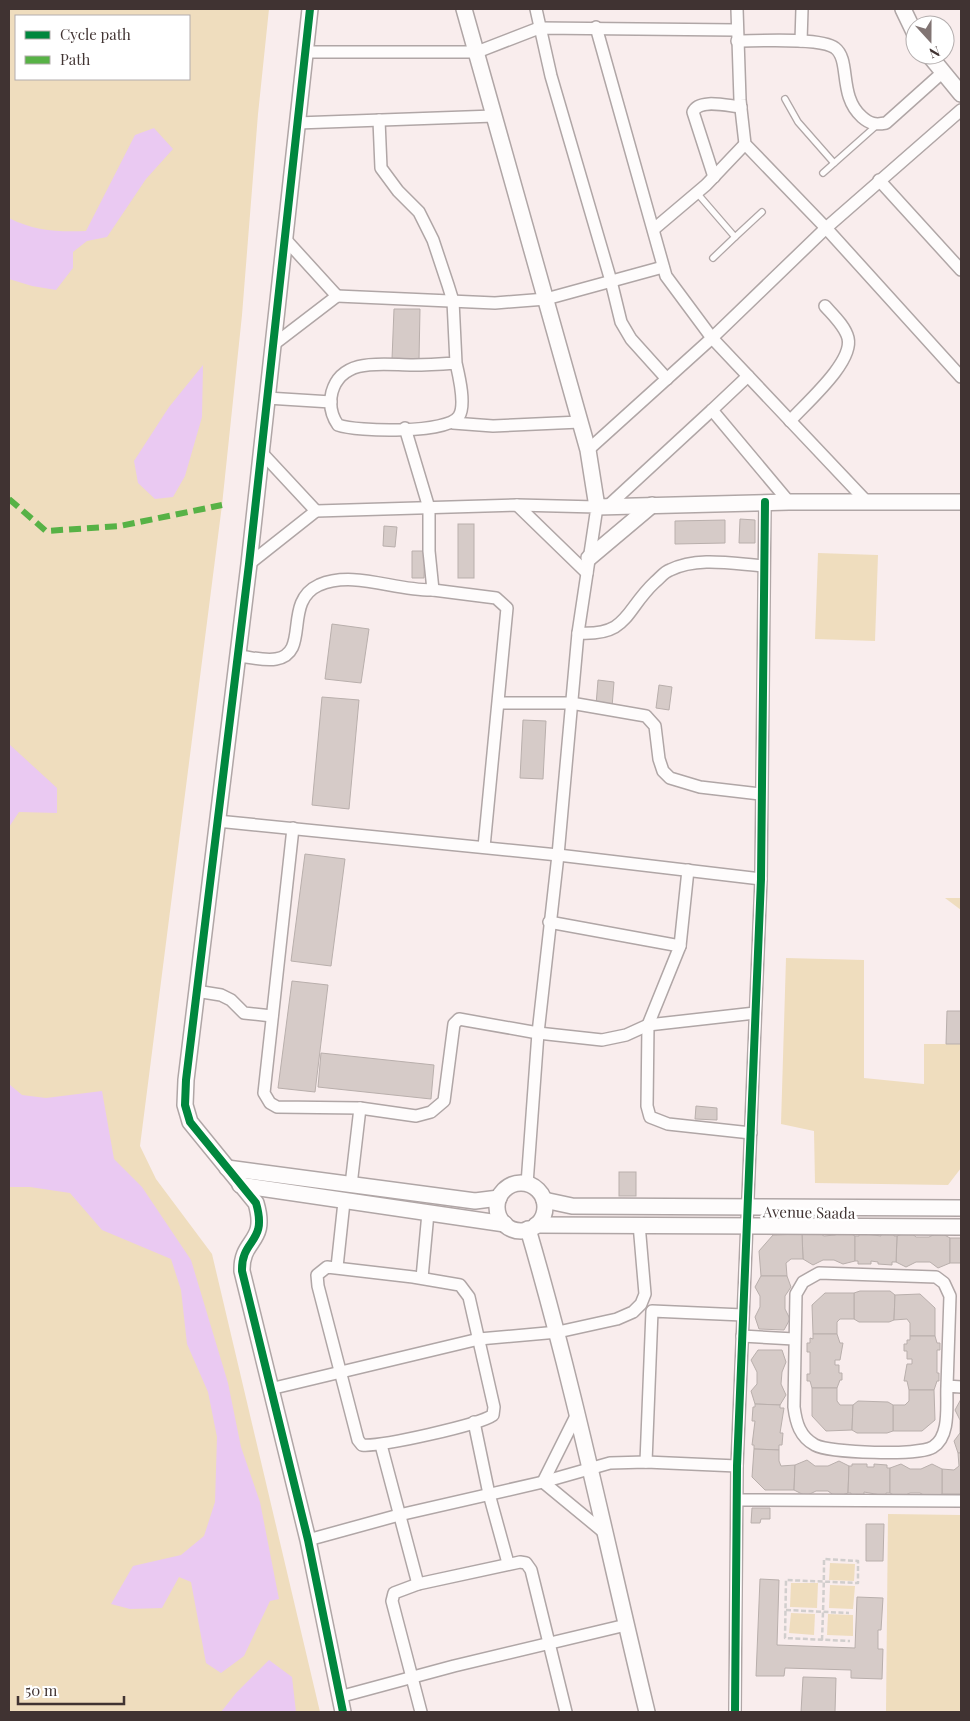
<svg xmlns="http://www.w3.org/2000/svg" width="970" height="1721" viewBox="0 0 970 1721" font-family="'Playfair Display',serif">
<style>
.green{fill:#efddbe;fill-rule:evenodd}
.water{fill:#eac9f2}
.building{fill:#d6cbc8;stroke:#b9afac}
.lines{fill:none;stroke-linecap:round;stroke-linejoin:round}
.service-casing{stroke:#b0a6a6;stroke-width:8}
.minor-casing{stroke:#b0a6a6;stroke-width:14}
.tertiary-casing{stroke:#b0a6a6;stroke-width:18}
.path{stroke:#d1cecd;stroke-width:2.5;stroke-dasharray:5 2.5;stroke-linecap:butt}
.service{stroke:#fefcfc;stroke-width:5.5}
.minor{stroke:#fefcfc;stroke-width:11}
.tertiary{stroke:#fefcfc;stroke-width:15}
.quiet{stroke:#57b246;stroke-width:6;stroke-dasharray:12 6;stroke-linecap:butt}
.cycleway-casing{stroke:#fff;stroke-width:11}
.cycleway{stroke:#00873e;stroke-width:8}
.labels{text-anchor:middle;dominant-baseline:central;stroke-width:5;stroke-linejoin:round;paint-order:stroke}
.street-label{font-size:15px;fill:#403332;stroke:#fff}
</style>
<rect width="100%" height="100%" fill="#f9eded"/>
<g class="green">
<path d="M 9,9 L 269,9 L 258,114 L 242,315 L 222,505 L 140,1146 L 156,1179 L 212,1254 L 320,1712 L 9,1712 ZM 16,16 L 189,16 L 189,79 L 16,79 Z"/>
<polygon points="818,553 878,555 875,641 815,639"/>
<polygon points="945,898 961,898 961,910"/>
<polygon points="786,958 864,960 864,1078 924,1084 924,1044 961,1044 961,1168 948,1185 815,1183 814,1131 781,1124"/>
<polygon points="888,1514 961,1515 961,1712 886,1712"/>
<polygon points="830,1563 855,1564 854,1581 829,1580"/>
<polygon points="791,1583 818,1583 817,1608 790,1607"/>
<polygon points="830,1585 855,1586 853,1609 829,1608"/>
<polygon points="791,1613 815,1614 814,1635 789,1633"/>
<polygon points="828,1614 853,1615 853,1636 827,1635"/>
</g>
<g class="water">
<path d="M 154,128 L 173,149 L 146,179 L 107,237 L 87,241 L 73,252 L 73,268 L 56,290 L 32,286 L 9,279 L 9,218 C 34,231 58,232 86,231 L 135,135 Z"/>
<polygon points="203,365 202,417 185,476 173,497 155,499 138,483 134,461 169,407"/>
<polygon points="9,744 57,788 57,813 19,812 9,827"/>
<polygon points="9,1084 22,1095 46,1098 102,1091 114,1159 142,1187 191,1260 228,1383 241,1447 260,1502 279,1599 270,1601 244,1656 221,1673 206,1663 191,1582 179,1577 162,1608 130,1609 111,1604 133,1566 181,1555 204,1536 215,1502 217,1437 208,1392 187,1344 181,1290 171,1259 102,1230 70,1193 30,1187 9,1187"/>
<polygon points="269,1660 292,1677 296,1712 221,1712 236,1693"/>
</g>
<g class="building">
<polygon points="394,309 420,309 419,360 392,359"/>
<polygon points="740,519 755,520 755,543 739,543"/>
<polygon points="725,520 725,543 675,544 675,521"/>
<rect x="458" y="524" width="16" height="54"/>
<polygon points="384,526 397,527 395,547 383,546"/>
<polygon points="412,551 425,551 424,578 412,578"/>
<polygon points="332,624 369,629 361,683 325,679"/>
<polygon points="598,680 614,682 612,707 596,705"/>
<polygon points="659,685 672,687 669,710 656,708"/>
<polygon points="322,697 359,700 349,809 312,805"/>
<polygon points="523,720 546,721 543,779 520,778"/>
<polygon points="305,854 345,859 331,966 291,961"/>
<polygon points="292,981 328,985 315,1092 278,1088"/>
<polygon points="947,1011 961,1011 961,1044 946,1044"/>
<polygon points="321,1053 434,1065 431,1099 318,1087"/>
<polygon points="696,1106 717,1108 717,1120 695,1119"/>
<rect x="619" y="1172" width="17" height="24"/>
<polygon points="814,1230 824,1236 835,1235 846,1231 855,1236 855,1261 843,1264 834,1260 823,1260 813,1265 803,1259 802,1234"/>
<polygon points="909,1231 916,1237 929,1237 939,1232 950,1238 950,1263 938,1268 930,1262 916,1262 906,1267 896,1262 897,1236"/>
<polygon points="859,1233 881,1236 881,1233 894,1233 894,1236 897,1236 896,1262 892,1262 892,1265 878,1264 878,1262 871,1261 871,1264 858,1264 858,1261 855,1261 855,1236 859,1236"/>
<polygon points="802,1234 803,1259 791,1259 786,1263 787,1276 761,1276 759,1251 773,1235"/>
<rect x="950" y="1238" width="11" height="25"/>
<polygon points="761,1276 787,1276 791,1287 785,1296 785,1309 790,1319 784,1330 759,1329 755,1317 760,1307 760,1296 755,1287"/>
<polygon points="860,1291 890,1291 895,1295 894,1320 889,1322 859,1322 854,1319 854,1293"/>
<polygon points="825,1293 854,1293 854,1319 840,1319 837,1322 837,1334 813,1334 812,1305"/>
<polygon points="920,1294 935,1308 935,1336 910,1336 910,1323 907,1319 894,1320 895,1295"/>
<polygon points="813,1334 837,1334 840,1343 843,1343 840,1360 835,1360 835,1365 839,1365 839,1373 842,1373 842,1380 840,1380 837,1388 812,1388 810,1381 807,1381 807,1374 810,1374 810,1352 807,1352 807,1343 810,1343 810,1338 813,1339"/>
<polygon points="910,1336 935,1336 937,1343 940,1343 940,1350 937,1350 937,1373 939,1373 939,1381 937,1381 934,1390 909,1390 907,1381 904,1381 907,1364 912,1364 912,1359 907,1359 907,1351 904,1351 904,1344 907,1344 907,1340 910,1340"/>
<polygon points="758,1350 782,1350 786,1362 782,1372 781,1384 786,1395 780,1405 755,1404 751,1391 757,1384 757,1372 751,1360"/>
<polygon points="812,1388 837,1388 837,1401 840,1405 853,1405 852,1430 826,1431 812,1416"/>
<polygon points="909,1390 934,1390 935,1420 922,1431 893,1431 893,1405 905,1405 909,1401"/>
<polygon points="961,1399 961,1453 958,1453 954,1441 960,1433 960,1420 955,1410"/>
<polygon points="858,1401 888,1402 893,1405 893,1431 887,1433 857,1433 852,1430 853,1405"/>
<polygon points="755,1404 780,1405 780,1408 784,1408 780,1433 783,1433 782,1445 779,1445 779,1450 754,1449 754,1445 752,1445 755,1421 752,1421 753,1407 755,1407"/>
<polygon points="754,1449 779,1450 779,1461 781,1466 795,1465 794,1490 765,1490 752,1477"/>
<polygon points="958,1453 961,1453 961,1494 942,1494 942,1469 954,1470 959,1466"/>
<polygon points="807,1460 815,1466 828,1466 839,1461 849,1466 848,1493 836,1497 828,1491 816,1491 806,1496 794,1490 795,1465"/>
<polygon points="852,1464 867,1464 867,1467 874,1467 874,1464 887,1465 887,1468 890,1468 890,1493 886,1493 886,1496 864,1492 864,1496 851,1495 851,1493 848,1493 849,1466 852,1466"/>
<polygon points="901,1464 910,1469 921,1469 932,1464 942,1469 942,1494 931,1499 920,1493 910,1493 899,1498 890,1493 890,1468"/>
<polygon points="752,1508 770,1508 770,1519 761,1519 760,1523 751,1523"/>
<polygon points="866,1524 884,1524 883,1561 866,1561"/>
<polygon points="760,1579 779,1580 777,1645 855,1648 857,1597 883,1598 881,1630 878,1630 878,1649 883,1649 882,1679 851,1678 851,1670 785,1668 784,1676 756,1676"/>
<polygon points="803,1677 836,1678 835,1712 801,1712"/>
</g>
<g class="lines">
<defs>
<g id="service">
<polyline points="785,99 798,122 834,163"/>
<polyline points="823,173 877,125"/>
<polyline points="697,193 735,237 762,212"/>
<polyline points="713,258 735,237"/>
</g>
<g id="minor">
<polyline points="536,9 551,76 611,281 621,322 631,339 667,379"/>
<polyline points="737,9 740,100 745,144 826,228 961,377"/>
<polyline points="596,27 666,276 712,338 868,503"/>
<path d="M 737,41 C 757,41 821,37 835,48 C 851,60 838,96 862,117 C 870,124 875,125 886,123 L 943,72"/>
<polyline points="801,41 802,9"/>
<polyline points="305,52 477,52 539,28 736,30"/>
<path d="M 379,120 L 381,168 L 398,191 L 419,212 L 433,240 L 448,285 L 453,301 L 456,363 C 442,364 428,365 413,365 C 385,365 342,356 332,392 C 329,404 331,415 338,425 C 357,432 449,434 459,416 C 466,405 459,376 456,363"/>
<polyline points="297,123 494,116"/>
<path d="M 714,177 L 693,112 C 699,98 728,106 741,107"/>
<polyline points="879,180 961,270"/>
<polyline points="654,229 706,185 745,144"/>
<polyline points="337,296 495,303 546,299 663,267"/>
<polyline points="273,345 337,296 286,240"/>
<polyline points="748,376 712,410 789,502"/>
<polyline points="267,398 331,402"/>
<path d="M 790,421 C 806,403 854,362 848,338 C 845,326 833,315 825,306"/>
<polyline points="453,423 493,426 580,422"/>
<polyline points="588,450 712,338 826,228 961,110"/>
<polyline points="517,505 587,573"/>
<polyline points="608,506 712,410"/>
<polyline points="316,511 517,505 597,507 578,633 558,855 538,1033 527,1184"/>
<polyline points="249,564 316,511 262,453"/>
<polyline points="433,590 496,598 507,608 484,847"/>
<path d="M 578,633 C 629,636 624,611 655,582 C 660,578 664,572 670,570 C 698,556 734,564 764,566"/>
<path d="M 238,656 C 250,657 264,661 276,659 C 311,653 282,602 319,585 C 354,570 395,591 433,590 L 429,551 L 429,508 L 405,428"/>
<polyline points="499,703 571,703 646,716 655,726 659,759 663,771 670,778 700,787 760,794"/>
<polyline points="217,821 558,855 761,879"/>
<polyline points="293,828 264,1093 270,1103 277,1107 360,1108 416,1116 431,1112 444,1101 454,1024 459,1019 538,1033 602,1040 626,1035 648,1025 755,1013"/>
<polyline points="549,922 680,946 648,1025 647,1106 650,1117 668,1124 751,1133"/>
<polyline points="680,946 688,870"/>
<polyline points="196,991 221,995 231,1000 244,1013 272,1016"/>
<polyline points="351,1185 360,1108"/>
<path d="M 327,1267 L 413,1277 L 460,1285 L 469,1297 L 494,1407 L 493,1415 C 479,1425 380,1447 362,1445 L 358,1440 L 318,1286 L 317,1275 Z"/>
<polyline points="337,1267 344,1202"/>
<polyline points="422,1278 428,1213"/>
<polyline points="742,1336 794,1339"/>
<path d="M 947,1386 L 950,1296 L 944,1283 L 936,1277 L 819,1273 L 803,1282 L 796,1294 L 794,1407 C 796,1423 800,1437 815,1445 C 830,1453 919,1456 933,1447 C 951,1436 946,1404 947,1386 L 961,1387"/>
<polyline points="270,1389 479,1339 558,1332 617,1319 633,1312 641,1304 645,1294 639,1224"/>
<polyline points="578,1412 543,1482 606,1534"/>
<polyline points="474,1422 489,1494 508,1563"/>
<polyline points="381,1445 418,1584"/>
<polyline points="646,1462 652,1311 743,1315"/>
<polyline points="737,1500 961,1501"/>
<polyline points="308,1540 399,1515 543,1482 610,1463 646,1462 737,1466"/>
<polyline points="339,1697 454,1666 626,1625"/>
<polyline points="421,1712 392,1601 394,1593 418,1584 520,1562 526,1563 531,1570 566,1712"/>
<polyline points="735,1712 737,1466 761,879 765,502"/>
</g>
<g id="tertiary">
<path d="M 310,9 L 249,564 L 186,1080 L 185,1105 L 190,1122 L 256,1203 C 268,1244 241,1238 242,1271 L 308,1540 L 343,1712"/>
<polyline points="464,9 588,450 597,507 789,502 961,502"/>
<polyline points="903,9 915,34"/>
<polyline points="929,55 961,94"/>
<polyline points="589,558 652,505"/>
<polyline points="227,1168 475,1201 499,1198"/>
<circle cx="521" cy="1207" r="24"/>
<polyline points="240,1185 505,1224"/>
<polyline points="544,1200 572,1206 961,1208"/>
<polyline points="536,1225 961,1227"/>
<path d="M 528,1229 C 575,1389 608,1551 647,1712"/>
</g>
</defs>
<use href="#service" class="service-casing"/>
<use href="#minor" class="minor-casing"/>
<use href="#tertiary" class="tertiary-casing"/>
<g class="path">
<polyline points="786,1610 849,1613"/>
<path d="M 822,1640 C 823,1613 824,1586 824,1559 L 858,1561 L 858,1583 L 786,1580 L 785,1638 L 850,1641"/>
</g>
<use href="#service" class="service"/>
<use href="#minor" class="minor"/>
<use href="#tertiary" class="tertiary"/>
<polyline class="quiet" points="9,499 46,531 120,526 222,505"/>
<defs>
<g id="cycleway">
<path d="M 310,9 L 249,564 L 186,1080 L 185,1105 L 190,1122 L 256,1203 C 268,1244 241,1238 242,1271 L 308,1540 L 343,1712"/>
<polyline points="735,1712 737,1466 761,879 765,502"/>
</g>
</defs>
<use href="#cycleway" class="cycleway-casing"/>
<use href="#cycleway" class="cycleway"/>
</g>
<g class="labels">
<g class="street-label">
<text transform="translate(809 1212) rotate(1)">Avenue Saada</text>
</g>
</g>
<rect width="970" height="1721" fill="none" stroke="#403332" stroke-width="20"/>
<rect x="15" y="15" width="175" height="65" fill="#ffffff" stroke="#b3adad"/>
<rect x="25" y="31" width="25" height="8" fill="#00873e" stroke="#b3adad"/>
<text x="60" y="40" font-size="15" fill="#403332">Cycle path</text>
<rect x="25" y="56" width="25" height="8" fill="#57b246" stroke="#b3adad"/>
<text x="60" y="65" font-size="15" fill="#403332">Path</text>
<g transform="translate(930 40) rotate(159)"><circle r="24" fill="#ffffff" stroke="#b3adad"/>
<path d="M0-4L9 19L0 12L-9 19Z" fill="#817473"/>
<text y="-8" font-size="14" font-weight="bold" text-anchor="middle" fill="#403332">N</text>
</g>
<path d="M18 1696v8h106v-8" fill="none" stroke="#403332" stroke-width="2.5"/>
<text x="25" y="1696" font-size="15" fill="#403332" stroke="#ffffff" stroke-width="4" paint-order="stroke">50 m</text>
</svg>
